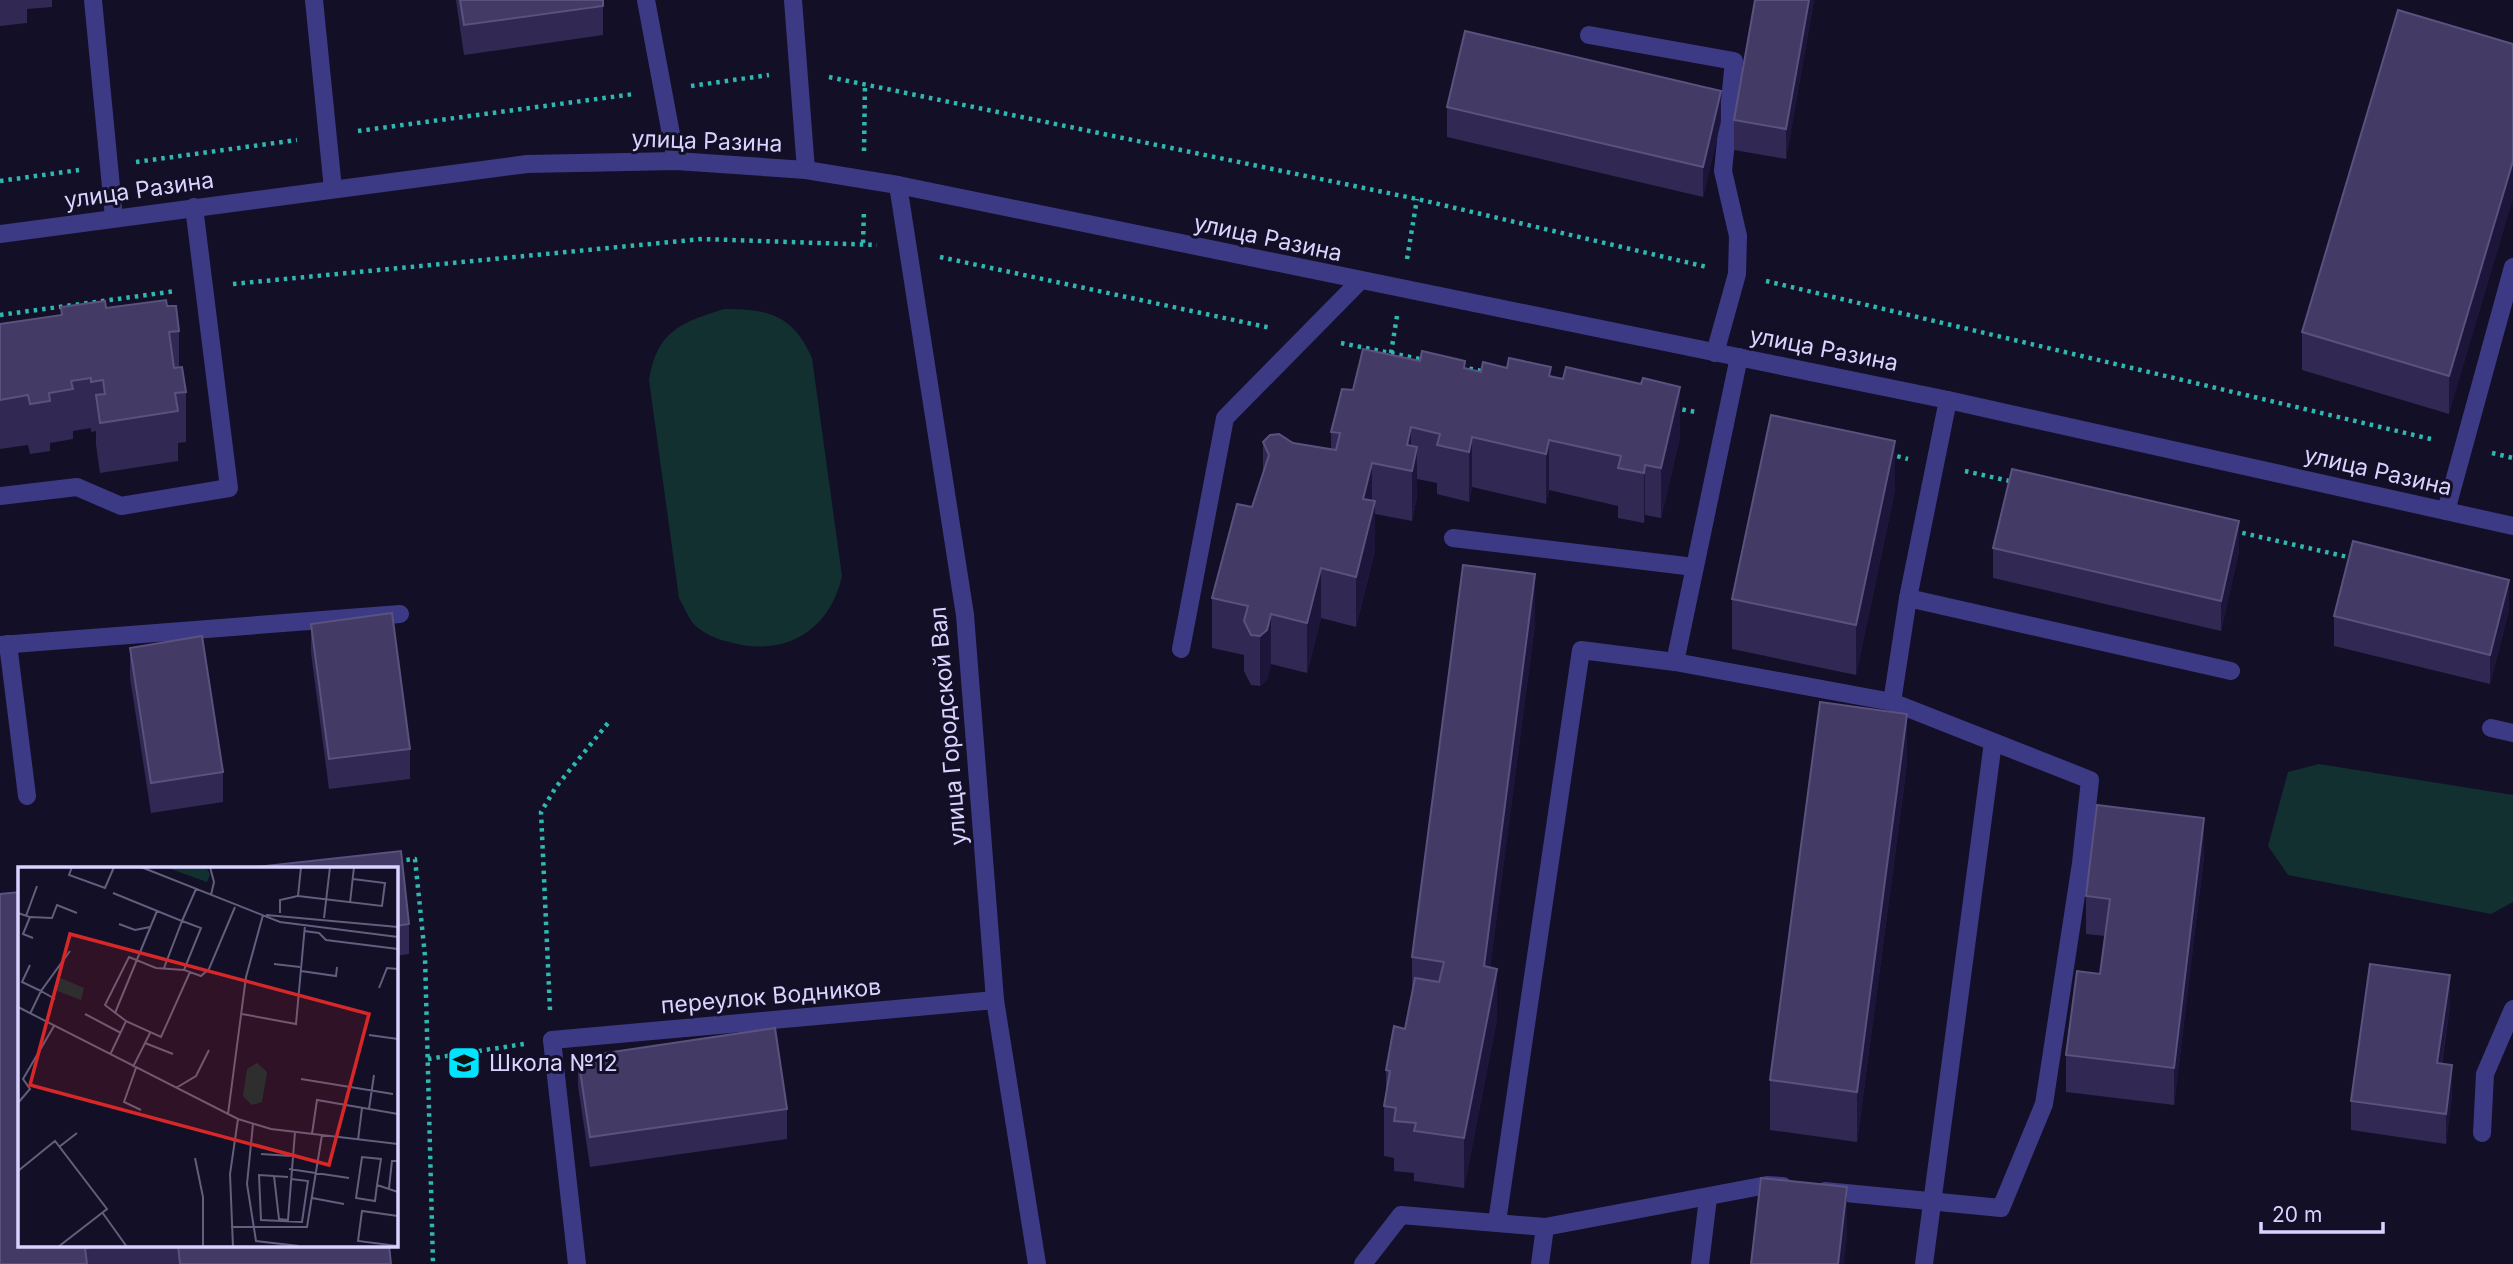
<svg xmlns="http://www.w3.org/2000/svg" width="2513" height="1264" viewBox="0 0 2513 1264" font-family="Inter,sans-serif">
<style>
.garden{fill:#12302f}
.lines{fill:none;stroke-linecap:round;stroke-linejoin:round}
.path{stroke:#2fb8b0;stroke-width:4.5;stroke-dasharray:3.5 5;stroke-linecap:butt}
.lane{stroke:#3d3a85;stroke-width:18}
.street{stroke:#3d3a85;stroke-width:18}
.wall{fill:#312854}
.shaded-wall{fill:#1d163a}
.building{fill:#433a66;stroke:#5a527e;stroke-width:2}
.labels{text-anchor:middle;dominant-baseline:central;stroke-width:6;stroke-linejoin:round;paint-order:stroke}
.street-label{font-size:23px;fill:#d9d4ff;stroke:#130f26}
.poi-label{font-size:23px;fill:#d9d4ff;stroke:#130f26;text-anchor:start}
.inset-road{fill:none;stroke:#625e7d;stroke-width:2}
.view{fill:#d62828;fill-opacity:0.15;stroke:#d62828;stroke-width:3.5}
.inset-edge{fill:none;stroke:#d9d4ff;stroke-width:3.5}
</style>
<rect width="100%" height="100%" fill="#130f26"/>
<g class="garden">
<path d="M 724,309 C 769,309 793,315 812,358 L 842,576 C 830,631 784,658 729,642 C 716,639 701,633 692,622 C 687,615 683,605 679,598 L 649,380 C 657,331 680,323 724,309 Z"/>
<polygon points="2319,764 2513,795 2513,902 2491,914 2288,875 2268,846 2288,772"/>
</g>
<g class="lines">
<g class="path">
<polyline points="829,77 1417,199 1707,267"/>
<polyline points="691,86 769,75"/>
<polyline points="358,131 634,94"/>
<polyline points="864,151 865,83"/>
<polyline points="136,162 297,140"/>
<polyline points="0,181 79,170"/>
<polyline points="863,243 864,209"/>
<polyline points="940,257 1271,328"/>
<polyline points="1407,259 1417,199"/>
<polyline points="1766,281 2435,440"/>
<polyline points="233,284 702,239 877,245"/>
<polyline points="0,315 176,291"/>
<polyline points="1341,343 1425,360"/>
<polyline points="1391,353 1397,316"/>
<polyline points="1461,367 1487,372"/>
<polyline points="1674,408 1696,412"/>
<polyline points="2492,453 2513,458"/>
<polyline points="1889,454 1908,459"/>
<polyline points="1965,471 2014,482"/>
<polyline points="2234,531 2352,558"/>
<polyline points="398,861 415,859 425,956 433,1264"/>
<polyline points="550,1010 541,812 556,787 608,723"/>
<polyline points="428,1059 524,1044"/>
</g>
<g class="lane">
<polyline points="93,0 114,218"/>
<polyline points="314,0 333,189"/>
<polyline points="646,0 676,161"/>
<polyline points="1589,35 1734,61 1723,171 1738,236 1737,274 1715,353"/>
<polyline points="0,496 77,487 121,506 229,488 194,207"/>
<polyline points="2446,511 2513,267"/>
<polyline points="1453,538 1694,567"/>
<polyline points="1908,598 2231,671"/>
<polyline points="8,644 27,796"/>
<polyline points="0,645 400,614"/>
<polyline points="1181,649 1225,418 1359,282"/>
<polyline points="1675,662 1739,357"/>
<polyline points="2491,728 2513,733"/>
<polyline points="552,1040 577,1264"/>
<polyline points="2482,1133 2485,1074 2513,1009"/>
<polyline points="1825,1191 2001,1208 2044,1104 2081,863 2090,780 1892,702"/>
<polyline points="1497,1222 1581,650 1675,662 1892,702 1908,598 1948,400"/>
<polyline points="1545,1227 1767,1185 1783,1186"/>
<polyline points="1363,1264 1401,1215 1545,1227 1540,1264"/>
<polyline points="1700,1264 1708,1198"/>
<polyline points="1924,1264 1993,742"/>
</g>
<g class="street">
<polyline points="793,0 806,170"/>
<polyline points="898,185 965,615 995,1000 1037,1264"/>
<polyline points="0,234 527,164 676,161 806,170 898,185 1948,400 2513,526"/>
<polyline points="552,1040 995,1000"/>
</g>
</g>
<g class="wall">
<polygon points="0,0 52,0 52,7 27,9 27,23 0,26"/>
<polygon points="456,0 603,0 603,35 464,55"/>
<polygon points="1755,0 1814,0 1786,159 1734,150 1734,120"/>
<polygon points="2513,44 2449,414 2302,370 2302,332"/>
<polygon points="1447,107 1721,121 1703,197 1447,137"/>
<polygon points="167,306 179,331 179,367 186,392 186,442 178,443 178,461 100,473 96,445 96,431 91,432 91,428 73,431 73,439 50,443 50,451 30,454 28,445 0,449 0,324 61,316 61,307 106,308"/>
<polygon points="1420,361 1481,372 1551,377 1680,437 1661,518 1645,515 1644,523 1618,518 1618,506 1549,490 1546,504 1472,487 1469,502 1437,494 1437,483 1417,479 1417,497 1412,521 1375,514 1375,551 1356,627 1321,618 1307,673 1271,664 1267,680 1260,686 1251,685 1244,671 1244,655 1212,648 1212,598 1252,507 1263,472 1263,442 1293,443 1331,450 1331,432 1353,390"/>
<polygon points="1895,490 1856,675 1732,649 1732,599"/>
<polygon points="1993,548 2239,551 2221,631 1993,578"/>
<polygon points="2509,610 2490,684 2334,646 2334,616"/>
<polygon points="311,624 410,749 410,779 329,789 311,653"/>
<polygon points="1535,624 1490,967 1497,1019 1464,1188 1414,1181 1414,1173 1394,1171 1394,1158 1384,1156 1384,1106 1386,1097 1386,1070 1405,1029 1412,995 1412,957"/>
<polygon points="130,648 223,772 223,802 151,813 130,678"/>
<polygon points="1907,764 1857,1142 1770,1130 1770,1080"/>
<polygon points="2204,856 2174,1105 2066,1092 2066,1055 2100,974 2105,936 2086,934 2086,896"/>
<polygon points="396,869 409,924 409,954 396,956"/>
<polygon points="2450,1005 2442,1064 2452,1095 2446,1144 2351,1130 2351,1101"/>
<polygon points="578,1057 787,1109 787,1139 590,1167 578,1086"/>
<polygon points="19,1245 389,1245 391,1264 0,1264"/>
</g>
<g class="shaded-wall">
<polygon points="1809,0 1814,0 1786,159 1786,129"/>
<polygon points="1721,91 1721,121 1703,197 1703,167"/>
<polygon points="2513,161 2513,199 2449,414 2449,376"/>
<polygon points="1680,387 1680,437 1661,518 1661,468"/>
<polygon points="1411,427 1411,471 1407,445"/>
<polygon points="1472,437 1472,487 1469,502 1469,452"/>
<polygon points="1549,440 1549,490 1546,504 1546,454"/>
<polygon points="1895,441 1895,490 1856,675 1856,625"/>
<polygon points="1417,447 1417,497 1412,521 1412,471"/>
<polygon points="1372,463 1372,513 1363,499"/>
<polygon points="1645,465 1645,515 1644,523 1644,473"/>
<polygon points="1375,501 1375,551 1356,627 1356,577"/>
<polygon points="2239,521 2239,551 2221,631 2221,601"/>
<polygon points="1321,568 1321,618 1307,673 1307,623"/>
<polygon points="1535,574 1535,624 1484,1016 1484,966"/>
<polygon points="2509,580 2509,610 2490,684 2490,655"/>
<polygon points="1271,614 1271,664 1267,680 1260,686 1260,636"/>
<polygon points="1907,714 1907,764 1857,1142 1857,1092"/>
<polygon points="2204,818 2204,856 2174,1105 2174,1068"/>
<polygon points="1497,969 1497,1019 1464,1188 1464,1138"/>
<polygon points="2450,975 2450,1005 2437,1093 2437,1063"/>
<polygon points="2452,1065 2452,1095 2446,1144 2446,1114"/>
<polygon points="1847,1187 1847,1237 1844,1264 1838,1264"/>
</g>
<g class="building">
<polygon points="460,0 603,0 603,6 464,25"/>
<polygon points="1755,0 1809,0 1786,129 1734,120"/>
<polygon points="2398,10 2513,44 2513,161 2449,376 2302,332"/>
<polygon points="1465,31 1721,91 1703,167 1447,107"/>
<polygon points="166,300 167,306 176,306 179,331 169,332 174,368 182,367 186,392 175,393 178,411 100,423 96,395 105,394 103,380 91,382 91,378 71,381 73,389 49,393 50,401 30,404 28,395 0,400 0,324 62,315 61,307 105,301 106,308"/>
<polygon points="1363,349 1420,361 1422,351 1465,361 1464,368 1481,372 1483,362 1507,368 1509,358 1551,367 1549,376 1563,379 1566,367 1641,384 1643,378 1680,387 1661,468 1645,465 1644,473 1618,468 1621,456 1549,440 1546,454 1472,437 1469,452 1437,445 1440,434 1411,427 1407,445 1417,447 1412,471 1372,463 1363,499 1375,501 1356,577 1321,568 1307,623 1271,614 1267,630 1260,636 1251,635 1244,621 1248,606 1212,598 1237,504 1252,507 1269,455 1263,442 1270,435 1279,434 1293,443 1336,450 1340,433 1331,432 1342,389 1353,390"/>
<polygon points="1771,415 1895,441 1856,625 1732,599"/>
<polygon points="2012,469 2239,521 2221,601 1993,548"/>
<polygon points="2353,541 2509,580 2490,655 2334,616"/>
<polygon points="1463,565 1535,574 1484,966 1497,969 1464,1138 1414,1131 1416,1123 1394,1121 1396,1108 1384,1106 1390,1071 1386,1070 1394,1026 1405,1029 1415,978 1439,982 1444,962 1412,957"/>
<polygon points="392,613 410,749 329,759 311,624"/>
<polygon points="202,636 223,772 151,783 130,648"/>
<polygon points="1820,702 1907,714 1857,1092 1770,1080"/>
<polygon points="2097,805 2204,818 2174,1068 2066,1055 2077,971 2100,974 2110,899 2086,896"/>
<polygon points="401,851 409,924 396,926 396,869 238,869"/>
<polygon points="19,892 19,1245 115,1245 85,1248 87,1264 0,1264 0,894"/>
<polygon points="2370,964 2450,975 2437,1063 2452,1065 2446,1114 2351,1101"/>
<polygon points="775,1028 787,1109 590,1137 578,1057"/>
<polygon points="1761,1178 1847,1187 1838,1264 1751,1264"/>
<polygon points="178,1245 389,1245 391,1264 180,1264"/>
</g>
<defs>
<symbol id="school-square" viewBox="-11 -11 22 22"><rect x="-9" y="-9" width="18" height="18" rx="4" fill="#00e5ff" stroke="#130f26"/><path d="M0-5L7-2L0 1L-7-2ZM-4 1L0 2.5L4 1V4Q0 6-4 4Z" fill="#111"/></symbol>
</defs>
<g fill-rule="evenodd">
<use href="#school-square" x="445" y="1044" width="38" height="38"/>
</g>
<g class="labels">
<g class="street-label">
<text transform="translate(707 141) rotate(2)">улица Разина</text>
<text transform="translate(139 190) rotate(-8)">улица Разина</text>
<text transform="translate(1268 238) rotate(12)">улица Разина</text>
<text transform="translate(1824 349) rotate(11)">улица Разина</text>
<text transform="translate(2378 471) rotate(13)">улица Разина</text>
<text transform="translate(948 726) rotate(-95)">улица Городской Вал</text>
<text transform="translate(771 996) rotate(-5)">переулок Водников</text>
</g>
<g class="poi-label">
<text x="489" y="1063">Школа №12</text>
</g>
</g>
<g transform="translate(18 867)">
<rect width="380" height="380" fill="#130f26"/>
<path d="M 147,0 L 188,0 L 192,7 L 189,15 Z" fill="#12302f"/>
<path d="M 40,110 L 66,121 L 63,133 L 37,123 ZM 239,196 L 249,205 L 244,235 L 234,238 L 225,229 L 229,202 Z" fill="#12302f"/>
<path class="inset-road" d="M 54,0 L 51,8 L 87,21 L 96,0M 123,0 L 262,55 L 380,70M 192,0 L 196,15 L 193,28M 178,22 L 164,54 L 183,61 L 166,103 L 183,109 L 191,102 L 217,40M 95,26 L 164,54 L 146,101M 280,29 L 364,39 L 367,16 L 335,12M 332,36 L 336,0M 0,46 L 12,50 L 5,67 L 15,71M 262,46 L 262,33 L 280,29 L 283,0M 248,48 L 380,60M 8,49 L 19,19M 12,50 L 34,51 L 39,38 L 59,46M 306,51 L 312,0M 101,57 L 117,63 L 132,60M 286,64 L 301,66 L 308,73 L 380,82M 256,97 L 282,100M 12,98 L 4,115 L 23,124 L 12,147M 283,104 L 318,109 L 319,100M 361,121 L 369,101 L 380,102M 37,132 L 23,124 L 52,84M 0,140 L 220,252 L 253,262 L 380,277M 97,146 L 139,44M 67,147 L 103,166M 224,147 L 278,157 L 287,58M 108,154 L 87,138 L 111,90 L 138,101 L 166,103M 351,168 L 380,172M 127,176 L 155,187M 92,188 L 108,154 L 143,170 L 172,105M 115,200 L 132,166M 118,201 L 106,235 L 123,243M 283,212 L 375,227M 158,221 L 178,209 L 191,183M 0,236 L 12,222 L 5,212 L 36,159M 351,242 L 356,208M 210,247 L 228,110 L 245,48M 235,257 L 229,317 L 238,374 L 281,379M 294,267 L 299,233 L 380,247M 340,273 L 344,241M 41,280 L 59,266M 243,287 L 273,289M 177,291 L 185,330 L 185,380M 271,302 L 331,311M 0,304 L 37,274 L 89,342 L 40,380M 256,309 L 241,308 L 243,353 L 284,355 L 290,314 L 273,312M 270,310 L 256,309 L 261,352 L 270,353 L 277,265M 359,318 L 357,334 L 338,331 L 344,290 L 363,292 L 359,318 L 380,325M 371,321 L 374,294 L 380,294M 294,331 L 326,337M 84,345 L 109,380M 380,349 L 344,344 L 340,374 L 380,379M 213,360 L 289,360 L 304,268M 215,380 L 212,307 L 220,252"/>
<path class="view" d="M 52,67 L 351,147 L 311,298 L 12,218 Z"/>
<rect width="380" height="380" class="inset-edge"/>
</g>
<path d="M2261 1222v10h122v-10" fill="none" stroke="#d9d4ff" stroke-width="3.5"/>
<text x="2272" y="1222" font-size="21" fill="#d9d4ff" stroke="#130f26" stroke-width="5" paint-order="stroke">20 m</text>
</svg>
